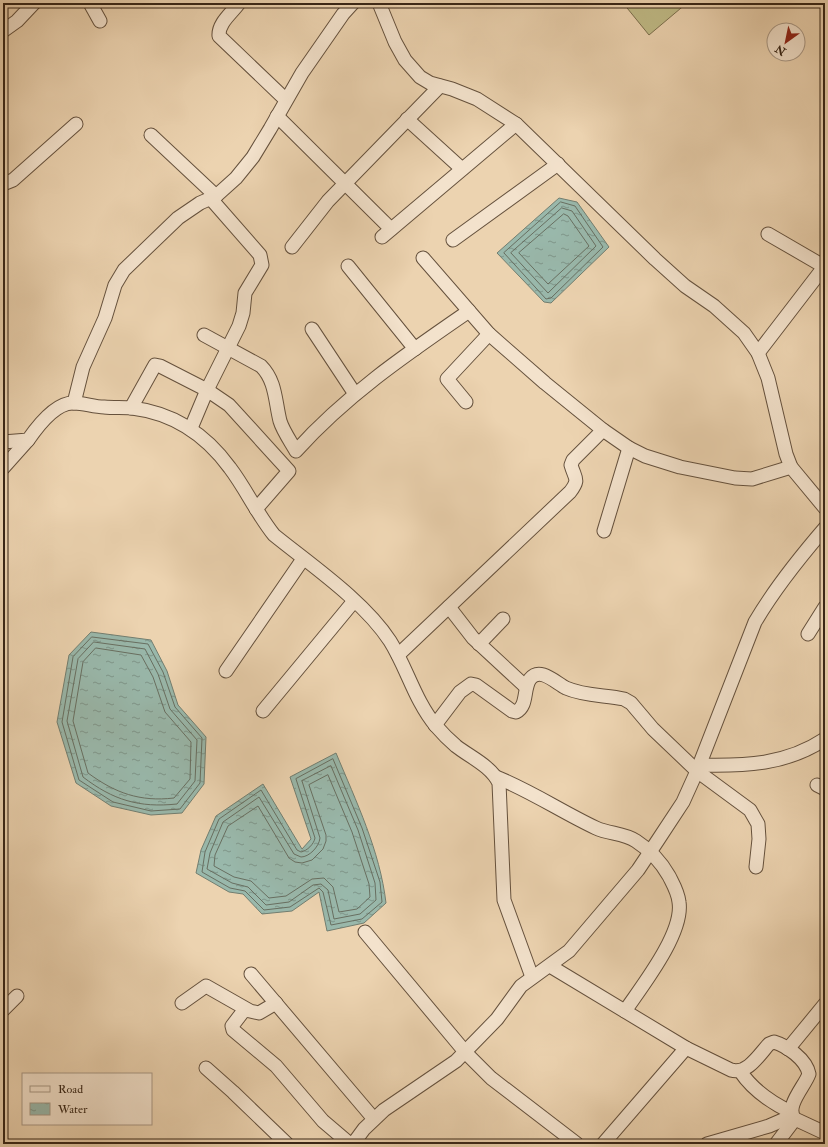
<svg xmlns="http://www.w3.org/2000/svg" width="828" height="1147" viewBox="0 0 828 1147" font-family="'IM FELL Double Pica',serif">
<style>
.pitch{fill:#bfba86;stroke:#7c704e}
.water{fill:url(#water-ripples);stroke:#727e70}
.lines{fill:none;stroke-linecap:round;stroke-linejoin:round}
.shore{stroke:#686f61;stroke-width:1}
.street-casing{stroke:#65513d;stroke-width:15}
.street{stroke:#f3e2cc;stroke-width:13}
</style>
<defs>
<pattern id="water-ripples" width="26" height="14" patternUnits="userSpaceOnUse"><rect width="26" height="14" fill="#99b8ab"/><path d="M2 4q2-2 4 0t4 0M15 11q2-2 4 0t4 0" fill="none" stroke="#7e958a"/></pattern>
</defs>
<rect width="100%" height="100%" fill="#ecd3b0"/>
<filter id="stains"><feTurbulence type="fractalNoise" baseFrequency=".005" numOctaves="4"/><feColorMatrix values="0 0 0 0 .2 0 0 0 0 .09 0 0 0 0 .02 0 0 0 .5 -.17"/></filter>
<radialGradient id="worn" r=".72"><stop offset=".6" stop-color="#630" stop-opacity="0"/><stop offset="1" stop-color="#630" stop-opacity=".3"/></radialGradient>
<polygon class="pitch" points="623,3 687,3 649,35"/>
<g class="water">
<polygon points="559,198 577,202 609,247 551,303 544,302 497,253"/>
<polygon points="91,632 151,640 167,671 178,705 206,737 204,784 182,813 151,815 111,806 76,783 57,722 69,655"/>
<path d="M 336,753 C 356,801 380,851 386,903 L 364,923 L 327,931 L 319,892 L 292,911 L 262,914 L 243,894 L 229,892 L 196,873 L 201,850 L 216,816 L 263,784 L 302,849 L 311,839 L 290,777 Z"/>
</g>
<g class="lines">
<g class="shore">
<polygon points="561,202 575,206 603,247 551,298 546,299 504,253"/>
<polygon points="562,208 572,211 596,246 548,293 511,253"/>
<polygon points="564,214 568,216 589,246 548,284 519,253"/>
<polygon points="92,637 148,644 163,672 175,707 202,738 200,783 180,809 151,811 113,802 79,780 62,722 73,657"/>
<path d="M 94,642 L 145,649 L 158,674 L 170,709 L 197,740 L 195,781 L 177,804 C 139,808 113,800 83,777 L 67,721 L 78,659 Z"/>
<path d="M 96,648 L 141,655 L 153,677 L 165,712 L 191,742 L 190,779 L 174,798 C 140,802 115,793 88,773 L 73,721 L 83,662 Z"/>
<path d="M 333,759 L 362,828 L 380,882 L 382,902 L 362,919 L 331,925 L 323,892 L 319,888 L 290,907 L 264,910 L 245,891 L 230,888 L 202,872 L 205,852 L 219,819 L 261,790 L 297,850 L 301,852 C 307,851 314,844 315,838 L 296,779 Z"/>
<path d="M 331,766 L 358,830 L 375,883 L 376,900 L 360,914 L 334,919 L 328,890 L 321,884 L 313,885 L 289,902 L 266,905 L 248,887 L 232,883 L 207,869 L 210,853 L 223,822 L 259,797 L 294,854 L 301,857 C 309,857 319,847 320,838 L 302,781 Z"/>
<polygon points="328,775 352,832 369,884 370,897 357,909 339,912 333,887 324,878 312,879 286,896 269,898 251,881 234,877 214,866 215,855 228,826 258,806 289,858 295,862 302,863 312,860 323,849 326,841 326,835 309,785"/>
</g>
<defs>
<g id="street">
<polyline points="90,3 100,21"/>
<path d="M 239,3 C 232,13 218,23 219,36 L 286,100"/>
<polyline points="379,3 395,42 405,60 420,77 430,83 452,89 477,99 516,124 655,259 685,286 714,306 744,333 758,353 768,378 786,454 791,467 825,508"/>
<polyline points="3,31 17,21 34,3"/>
<polyline points="277,116 391,229"/>
<polyline points="407,119 462,169"/>
<polyline points="151,135 216,196"/>
<polyline points="3,184 13,180 76,124"/>
<polyline points="768,234 825,267"/>
<polyline points="382,237 516,124"/>
<polyline points="453,240 558,164"/>
<polyline points="292,247 328,201 440,86"/>
<polyline points="423,258 489,334 545,383 603,430 629,448 645,456 680,467 735,478 752,479 791,467"/>
<polyline points="348,266 415,349"/>
<polyline points="312,329 355,394"/>
<path d="M 204,335 L 261,366 C 276,381 275,401 280,421 C 283,431 291,442 296,451 C 346,395 408,353 469,311"/>
<polyline points="758,353 824,267"/>
<polyline points="466,402 447,379 489,334"/>
<polyline points="74,403 83,367 105,318 115,285 124,270 178,218 200,203 216,196 236,178 253,157 270,129 302,73 343,14 353,3"/>
<polyline points="131,408 155,365 160,366 207,390 229,405 289,471 256,509"/>
<polyline points="191,428 207,390 239,326 243,313 245,293 262,265 260,255 211,199"/>
<path d="M 3,442 L 28,440 C 37,427 56,402 74,403 C 84,403 94,407 104,407 C 114,408 123,407 132,408 C 173,413 206,435 230,468 C 246,489 257,514 274,535 C 311,565 364,601 390,641 C 407,668 415,701 436,726 C 442,733 449,740 456,746 C 470,757 491,766 499,783 L 504,900 L 532,977"/>
<polyline points="3,468 28,440"/>
<polyline points="604,531 629,448"/>
<polyline points="449,607 473,638 526,687"/>
<polyline points="808,634 825,607"/>
<polyline points="479,644 503,619"/>
<path d="M 398,655 L 570,492 C 580,479 575,479 571,465 L 573,460 L 603,430"/>
<polyline points="226,671 303,559"/>
<polyline points="263,711 354,601"/>
<path d="M 435,725 L 460,692 L 471,684 L 476,685 L 512,711 L 516,712 C 528,706 523,689 530,679 C 540,666 556,683 566,688 C 584,696 606,695 624,699 L 631,703 L 653,729 L 697,771 L 750,810 L 758,824 L 759,839 L 756,867"/>
<path d="M 700,765 C 745,766 786,765 825,739"/>
<path d="M 496,777 C 531,791 562,812 596,828 C 609,834 624,833 636,841 C 650,850 661,862 669,876 C 673,884 678,892 679,902 C 684,933 642,986 625,1011"/>
<polyline points="817,785 825,789"/>
<polyline points="365,932 466,1053 491,1078 577,1144"/>
<path d="M 550,966 L 686,1048 L 731,1070 C 747,1075 759,1055 769,1044 L 774,1042 C 787,1046 806,1059 809,1074 C 805,1086 784,1107 795,1119 L 825,1133"/>
<polyline points="251,974 374,1119"/>
<polyline points="182,1003 206,986 250,1011 259,1013 276,1003"/>
<polyline points="245,1009 232,1026 233,1030 276,1066 323,1121 350,1144"/>
<polyline points="3,1010 17,996"/>
<polyline points="788,1049 825,1004"/>
<polyline points="206,1068 233,1092 287,1144"/>
<path d="M 740,1071 C 752,1089 772,1103 791,1112"/>
<path d="M 353,1144 L 364,1129 L 384,1110 L 456,1061 L 497,1019 L 521,986 L 569,951 L 638,870 L 658,840 L 683,802 L 697,771 L 755,622 C 775,588 800,557 825,528"/>
<polyline points="603,1144 686,1048"/>
<polyline points="707,1144 769,1126 792,1116"/>
<polyline points="776,1144 795,1119"/>
</g>
</defs>
<use href="#street" class="street-casing"/>
<use href="#street" class="street"/>
</g>
<rect width="828" height="1147" fill="none" stroke="#ecd3b0" stroke-width="16"/>
<rect x="4" y="4" width="820" height="1139" fill="none" stroke="#382617" stroke-width="2"/>
<rect x="8" y="8" width="812" height="1131" fill="none" stroke="#382617"/>
<rect x="22" y="1073" width="130" height="52" fill="#f3e2cc" stroke="#a89784"/>
<rect x="30" y="1086" width="20" height="6" fill="#f3e2cc" stroke="#a89784"/>
<text x="58" y="1093" font-size="12" fill="#382617">Road</text>
<rect x="30" y="1103" width="20" height="12" fill="url(#water-ripples)" stroke="#a89784"/>
<text x="58" y="1113" font-size="12" fill="#382617">Water</text>
<g transform="translate(786 42) rotate(213)"><circle r="19" fill="#f3e2cc" stroke="#a89784"/>
<path d="M0-3L7 15L0 10L-7 15Z" fill="#8f2418"/>
<text y="-6" font-size="11" font-weight="bold" text-anchor="middle" fill="#382617">N</text>
</g>
<rect width="100%" height="100%" filter="url(#stains)"/>
<rect width="100%" height="100%" fill="url(#worn)"/>
</svg>
